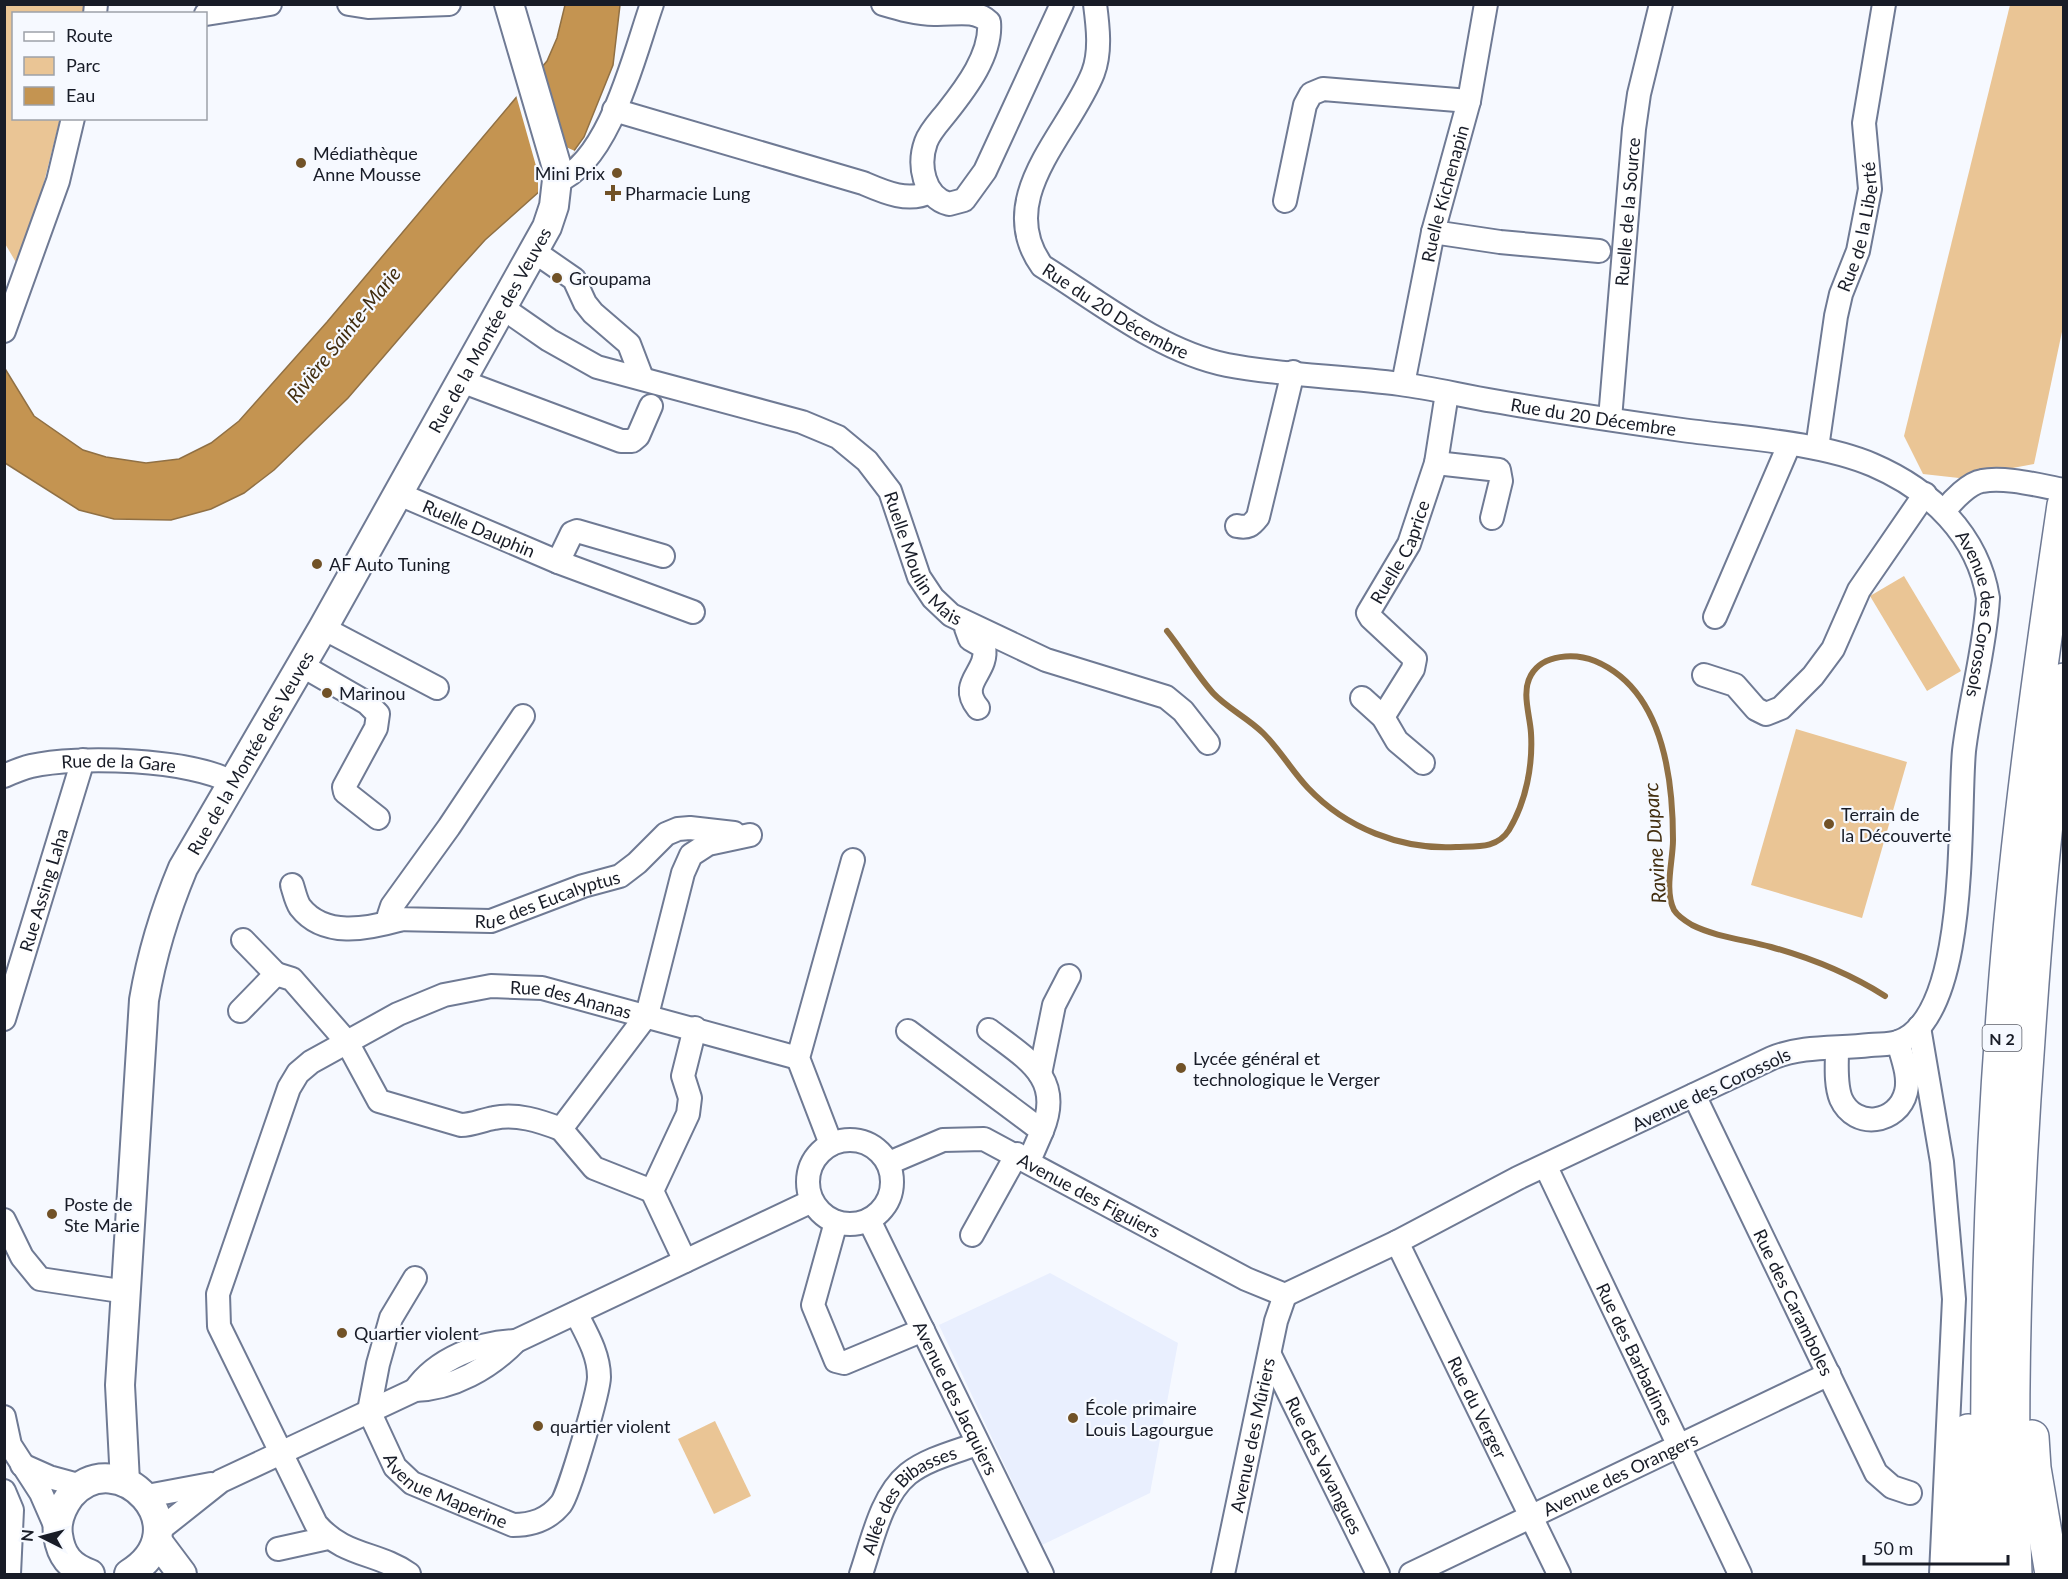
<svg xmlns="http://www.w3.org/2000/svg" width="2068" height="1579" viewBox="0 0 2068 1579" font-family="Lato,sans-serif">
<style>
.built{fill:#e9effe}
.green{fill:#eac595}
.water{fill:#c49451;stroke:#907044;stroke-width:1.5}
.pier{fill:#f6f9ff}
.lines{fill:none;stroke-linecap:round;stroke-linejoin:round}
.stream{stroke:#907044;stroke-width:6}
.minor-casing{stroke:#6f7a94;stroke-width:26}
.major-casing{stroke:#6f7a94;stroke-width:32}
.highway-casing{stroke:#6f7a94;stroke-width:36}
.minor{stroke:#fff;stroke-width:22}
.major{stroke:#fff;stroke-width:28}
.highway{stroke:#fff;stroke-width:33}
.poi-dot{fill:#715227;stroke:#f6f9ff;stroke-width:2}
.labels{text-anchor:middle;dominant-baseline:central;stroke-width:4.5;stroke-linejoin:round;paint-order:stroke}
.shield{fill:#f6f9ff;stroke:#5b5e68;stroke-width:1.5}
.shield-label{font-size:16px;font-weight:bold;fill:#181c27}
.poi-label{font-size:18px;fill:#181c27;stroke:#f6f9ff;text-anchor:start}
.street-label{font-size:18px;fill:#181c27;stroke:#f6f9ff}
.water-label{font-size:20px;font-style:italic;fill:#422e10;stroke:#f6f9ff}
</style>
<rect width="100%" height="100%" fill="#f6f9ff"/>
<polygon class="built" points="1050,1273 1178,1343 1150,1493 1042,1545 939,1325"/>
<g class="green">
<polygon points="4,5 85,5 84,13 14,14 14,118 60,119 42,190 17,264 4,242"/>
<polygon points="2010,5 2063,5 2063,327 2034,464 1959,478 1923,474 1904,436"/>
<polygon points="1904,576 1961,671 1927,691 1870,596"/>
<polygon points="1796,729 1907,762 1862,918 1751,885"/>
<polygon points="715,1421 751,1496 714,1514 678,1439"/>
</g>
<polygon class="water" points="565,5 620,5 613,65 584,137 571,155 541,190 485,240 458,270 348,398 274,470 244,493 211,509 171,520 114,519 79,510 5,463 4,367 34,416 83,450 106,457 146,463 179,459 211,443 239,421 327,322 547,61 557,38"/>
<polygon class="pier" points="522,86 566,147 575,151 538,197 538,173 516,95"/>
<g class="lines">
<path class="stream" d="M 1167,631 C 1183,651 1196,674 1213,693 C 1227,708 1248,718 1263,733 C 1280,750 1292,771 1308,788 C 1346,828 1401,850 1456,847 C 1476,846 1497,849 1509,830 C 1526,802 1533,765 1531,733 C 1530,715 1521,692 1531,675 C 1543,654 1575,653 1595,661 C 1662,689 1673,777 1673,840 C 1673,861 1664,890 1674,910 C 1677,915 1687,922 1692,925 C 1716,937 1746,940 1771,947 C 1811,958 1850,974 1885,996"/>
<defs>
<g id="minor">
<polyline points="349,4 368,7 449,4"/>
<path d="M 883,4 C 900,9 917,14 934,14 C 953,15 974,8 989,22 C 992,54 966,88 947,112 C 940,121 930,131 926,142 C 918,164 923,197 949,204 L 964,200 L 985,171 L 1062,4"/>
<path id="s1" d="M 1095,4 C 1098,27 1101,52 1093,73 C 1069,134 993,198 1042,266 C 1098,301 1161,352 1227,365 C 1284,376 1343,376 1400,384 C 1432,388 1463,396 1494,401 C 1556,412 1619,421 1682,430 C 1741,438 1819,442 1873,465 C 1931,490 1978,535 1988,598 C 1985,650 1970,700 1964,751 C 1958,816 1970,1017 1898,1042 C 1890,1045 1879,1044 1870,1045 C 1836,1049 1804,1045 1772,1058 L 1518,1178 L 1397,1242 L 1285,1295"/>
<polyline points="95,14 96,4"/>
<polyline points="206,14 270,4"/>
<path d="M 614,110 L 863,183 C 884,192 908,203 930,192"/>
<path d="M 558,181 C 610,160 634,55 652,4"/>
<polyline points="1285,201 1305,105 1311,94 1323,89 1469,101"/>
<polyline points="1433,232 1500,242 1599,251"/>
<polyline points="535,252 574,279 585,303 593,313 629,344 642,378"/>
<path id="s2" d="M 503,308 L 549,340 L 597,367 L 802,422 L 838,437 L 867,461 L 890,491 L 919,577 L 933,598 L 951,615 L 1046,660 L 1166,697 L 1183,711 L 1208,743"/>
<polyline points="4,331 58,181 73,118"/>
<polyline points="461,381 621,441 632,441 638,436 651,406"/>
<path id="s3" d="M 1403,384 L 1433,232 L 1469,101 L 1486,4"/>
<path id="s4" d="M 1610,419 L 1634,129 L 1639,94 L 1661,4"/>
<path id="s5" d="M 1817,448 L 1836,316 L 1841,294 L 1858,251 L 1870,189 L 1864,123 L 1884,4"/>
<polyline points="1436,463 1499,470 1501,481 1492,518"/>
<path id="s6" d="M 399,494 L 558,562 L 572,533 L 577,531 L 663,556"/>
<path d="M 1945,510 C 1953,500 1969,483 1982,481 C 2004,476 2041,486 2064,490"/>
<path d="M 1237,526 C 1248,528 1251,526 1258,517 L 1293,372"/>
<polyline points="558,562 693,612"/>
<polyline points="1715,617 1789,445"/>
<polyline points="323,628 437,688"/>
<path d="M 966,628 L 970,639 L 984,647 C 989,673 957,682 978,708"/>
<polyline points="301,665 367,703 378,714 376,728 344,787 345,792 378,818"/>
<polyline points="1704,675 1735,685 1756,709 1766,714 1781,708 1813,676 1833,649 1859,590 1925,494"/>
<polyline points="1362,698 1383,717 1397,741 1423,763"/>
<path id="s7" d="M 523,716 L 449,827 L 392,906 L 389,915 L 393,919 L 491,921 L 583,886 L 620,876 L 637,863 L 666,834 L 678,829 L 690,828 L 734,833"/>
<path id="s8" d="M 1383,717 L 1413,669 L 1415,659 L 1371,618 L 1368,613 L 1409,544 L 1436,463 L 1447,393"/>
<path id="s9" d="M 4,776 C 13,772 22,768 31,766 C 77,755 193,759 233,783"/>
<path d="M 292,885 C 294,891 296,901 300,907 C 324,938 367,929 399,920"/>
<polyline points="243,940 276,974"/>
<path d="M 240,1011 L 276,974 L 292,979 L 347,1042 L 379,1101 L 461,1125 C 473,1125 482,1120 494,1118 C 516,1113 540,1121 561,1129 L 647,1015 L 683,873 L 691,855 L 708,844 L 750,835"/>
<path id="s10" d="M 4,1019 L 83,760"/>
<polyline points="1919,1027 1942,1162 1954,1299 1941,1574"/>
<path d="M 989,1030 C 1027,1059 1064,1078 1042,1131"/>
<polyline points="908,1031 1042,1131 1029,1161"/>
<path d="M 1837,1049 C 1837,1064 1835,1084 1841,1099 C 1855,1130 1898,1124 1906,1092 C 1910,1076 1902,1057 1898,1042"/>
<polyline points="1040,1074 1054,1005 1069,976"/>
<path id="s11" d="M 1694,1095 L 1876,1473 L 1892,1487 L 1910,1493"/>
<polyline points="561,1129 594,1168 652,1191"/>
<circle cx="850" cy="1182" r="42"/>
<polyline points="831,1144 798,1058 853,860"/>
<path id="s12" d="M 889,1163 L 943,1140 L 984,1139 L 1246,1279 L 1285,1295"/>
<path id="s13" d="M 1546,1167 L 1740,1574"/>
<polyline points="4,1220 22,1257 40,1279 127,1292"/>
<path id="s14" d="M 869,1220 L 1042,1574"/>
<polyline points="836,1222 813,1305 836,1361 844,1363 923,1330"/>
<polyline points="972,1235 1017,1154"/>
<path id="s15" d="M 1397,1242 L 1559,1574"/>
<polyline points="685,1261 652,1191 688,1114 690,1098 683,1076 695,1028"/>
<path id="s16" d="M 415,1278 L 391,1318 L 378,1364 L 369,1411 L 395,1467 L 412,1483 L 513,1525 C 532,1525 548,1520 561,1504 C 569,1494 599,1391 599,1377 C 599,1354 586,1333 576,1313"/>
<path id="s17" d="M 1270,1355 L 1378,1574"/>
<path d="M 415,1390 C 436,1359 480,1342 516,1341"/>
<polyline points="4,1417 10,1445 41,1493 58,1532"/>
<polyline points="22,1465 49,1477 82,1486"/>
<polyline points="4,1491 12,1510 9,1574"/>
<polyline points="147,1496 211,1484"/>
<path d="M 158,1531 L 221,1481 L 415,1390 C 453,1389 490,1368 516,1341 L 812,1201"/>
<polyline points="278,1549 328,1538"/>
<path id="s18" d="M 409,1574 C 378,1552 344,1557 316,1524 L 219,1326 L 218,1294 L 289,1088 L 298,1073 L 311,1062 L 398,1014 L 444,995 L 491,986 L 542,988 L 798,1058"/>
<path id="s19" d="M 861,1574 C 872,1542 881,1496 908,1474 C 927,1459 955,1452 977,1444"/>
<path id="s20" d="M 1223,1574 L 1276,1321 L 1285,1295"/>
<path id="s21" d="M 1411,1574 L 1829,1374"/>
</g>
<g id="major">
<path id="s22" d="M 125,1482 L 120,1385 L 144,1000 C 152,953 165,911 183,868 L 323,628 L 547,227 L 554,206 L 558,171 L 509,4"/>
<polyline points="158,1542 182,1574"/>
<path d="M 90,1574 C 70,1567 61,1556 58,1535 C 56,1521 62,1507 70,1496 C 117,1441 203,1528 129,1574"/>
</g>
<g id="highway">
<polyline points="2032,1437 2034,1468 2052,1574"/>
<polyline points="1959,1574 1968,1431"/>
<path d="M 1990,1574 C 1984,1375 1990,1175 2006,976 C 2019,818 2041,661 2064,505"/>
<path d="M 2015,1574 C 2009,1396 2015,1218 2028,1040 C 2036,920 2046,799 2064,680"/>
</g>
</defs>
<use href="#minor" class="minor-casing"/>
<use href="#major" class="major-casing"/>
<use href="#highway" class="highway-casing"/>
<use href="#minor" class="minor"/>
<use href="#major" class="major"/>
<use href="#highway" class="highway"/>
</g>
<g class="poi-dot">
<circle cx="301" cy="163" r="6"/>
<circle cx="617" cy="173" r="6"/>
<path d="M610 184h6v6h6v6h-6v6h-6v-6h-6v-6h6z"/>
<circle cx="557" cy="278" r="6"/>
<circle cx="317" cy="564" r="6"/>
<circle cx="327" cy="693" r="6"/>
<circle cx="1829" cy="824" r="6"/>
<circle cx="1181" cy="1068" r="6"/>
<circle cx="52" cy="1214" r="6"/>
<circle cx="342" cy="1333" r="6"/>
<circle cx="1073" cy="1418" r="6"/>
<circle cx="538" cy="1426" r="6"/>
</g>
<g class="labels">
<rect class="shield" x="1982.5" y="1025" width="39" height="26" rx="4.5"/>
<g class="shield-label">
<text x="2002" y="1038">N 2</text>
</g>
<g class="poi-label">
<text x="313" y="153">Médiathèque<tspan x="313" dy="21">Anne Mousse</tspan></text>
<text x="605" y="173" text-anchor="end">Mini Prix</text>
<text x="625" y="193">Pharmacie Lung</text>
<text x="569" y="278">Groupama</text>
<text x="329" y="564">AF Auto Tuning</text>
<text x="339" y="693">Marinou</text>
<text x="1841" y="814">Terrain de<tspan x="1841" dy="21">la Découverte</tspan></text>
<text x="1193" y="1058">Lycée général et<tspan x="1193" dy="21">technologique le Verger</tspan></text>
<text x="64" y="1204">Poste de<tspan x="64" dy="21">Ste Marie</tspan></text>
<text x="354" y="1333">Quartier violent</text>
<text x="1085" y="1408">École primaire<tspan x="1085" dy="21">Louis Lagourgue</tspan></text>
<text x="550" y="1426">quartier violent</text>
</g>
<g class="street-label">
<text stroke="none"><textPath href="#s3" startOffset="195">Ruelle Kichenapin</textPath></text>
<text stroke="none"><textPath href="#s4" startOffset="208">Ruelle de la Source</textPath></text>
<text stroke="none"><textPath href="#s5" startOffset="226">Rue de la Liberté</textPath></text>
<text stroke="none"><textPath href="#s1" startOffset="369">Rue du 20 Décembre</textPath></text>
<text stroke="none"><textPath href="#s22" startOffset="1240">Rue de la Montée des Veuves</textPath></text>
<text stroke="none"><textPath href="#s1" startOffset="864">Rue du 20 Décembre</textPath></text>
<text stroke="none"><textPath href="#s6" startOffset="87">Ruelle Dauphin</textPath></text>
<text stroke="none"><textPath href="#s8" startOffset="202">Ruelle Caprice</textPath></text>
<text stroke="none"><textPath href="#s2" startOffset="514">Ruelle Moulin Mais</textPath></text>
<text stroke="none"><textPath href="#s1" startOffset="1346">Avenue des Corossols</textPath></text>
<text stroke="none"><textPath href="#s22" startOffset="754">Rue de la Montée des Veuves</textPath></text>
<text stroke="none"><textPath href="#s9" startOffset="117">Rue de la Gare</textPath></text>
<text stroke="none"><textPath href="#s10" startOffset="135">Rue Assing Laha</textPath></text>
<text stroke="none"><textPath href="#s7" startOffset="404">Rue des Eucalyptus</textPath></text>
<text stroke="none"><textPath href="#s18" startOffset="890">Rue des Ananas</textPath></text>
<text transform="translate(1711 1089) rotate(-25)">Avenue des Corossols</text>
<text stroke="none"><textPath href="#s12" startOffset="219">Avenue des Figuiers</textPath></text>
<text stroke="none"><textPath href="#s11" startOffset="230">Rue des Caramboles</textPath></text>
<text stroke="none"><textPath href="#s13" startOffset="207">Rue des Barbadines</textPath></text>
<text stroke="none"><textPath href="#s14" startOffset="198">Avenue des Jacquiers</textPath></text>
<text stroke="none"><textPath href="#s15" startOffset="184">Rue du Verger</textPath></text>
<text stroke="none"><textPath href="#s20" startOffset="142">Avenue des Mûriers</textPath></text>
<text stroke="none"><textPath href="#s17" startOffset="123">Rue des Vavangues</textPath></text>
<text stroke="none"><textPath href="#s21" startOffset="232">Avenue des Orangers</textPath></text>
<text stroke="none"><textPath href="#s16" startOffset="260">Avenue Maperine</textPath></text>
<text stroke="none"><textPath href="#s19" startOffset="93">Allée des Bibasses</textPath></text>
</g>
<g class="water-label">
<text transform="translate(343 334) rotate(-51)">Rivière Sainte-Marie</text>
<text transform="translate(1654 843) rotate(-94)">Ravine Duparc</text>
</g>
</g>
<rect width="2068" height="1579" fill="none" stroke="#181c27" stroke-width="12"/>
<rect x="12" y="12" width="195" height="108" fill="#f6f9ff" stroke="#9da1a9" stroke-width="1.5"/>
<rect x="24" y="32" width="30" height="9" fill="#ffffff" stroke="#9da1a9" stroke-width="1.5"/>
<text x="66" y="42" font-size="18" fill="#181c27">Route</text>
<rect x="24" y="57" width="30" height="18" fill="#eac595" stroke="#9da1a9" stroke-width="1.5"/>
<text x="66" y="72" font-size="18" fill="#181c27">Parc</text>
<rect x="24" y="87" width="30" height="18" fill="#c49451" stroke="#9da1a9" stroke-width="1.5"/>
<text x="66" y="102" font-size="18" fill="#181c27">Eau</text>
<g transform="translate(42 1537) rotate(276)" stroke="#f6f9ff" stroke-width="4.5" paint-order="stroke">
<path d="M0-4.5L10 22L0 15L-10 22Z" fill="#181c27"/>
<text y="-9" font-size="16" font-weight="bold" text-anchor="middle" fill="#181c27">N</text>
</g>
<path d="M1864 1555v9h144v-9" fill="none" stroke="#181c27" stroke-width="3"/>
<text x="1873" y="1555" font-size="18" fill="#181c27" stroke="#f6f9ff" stroke-width="4.5" paint-order="stroke">50 m</text>
</svg>
